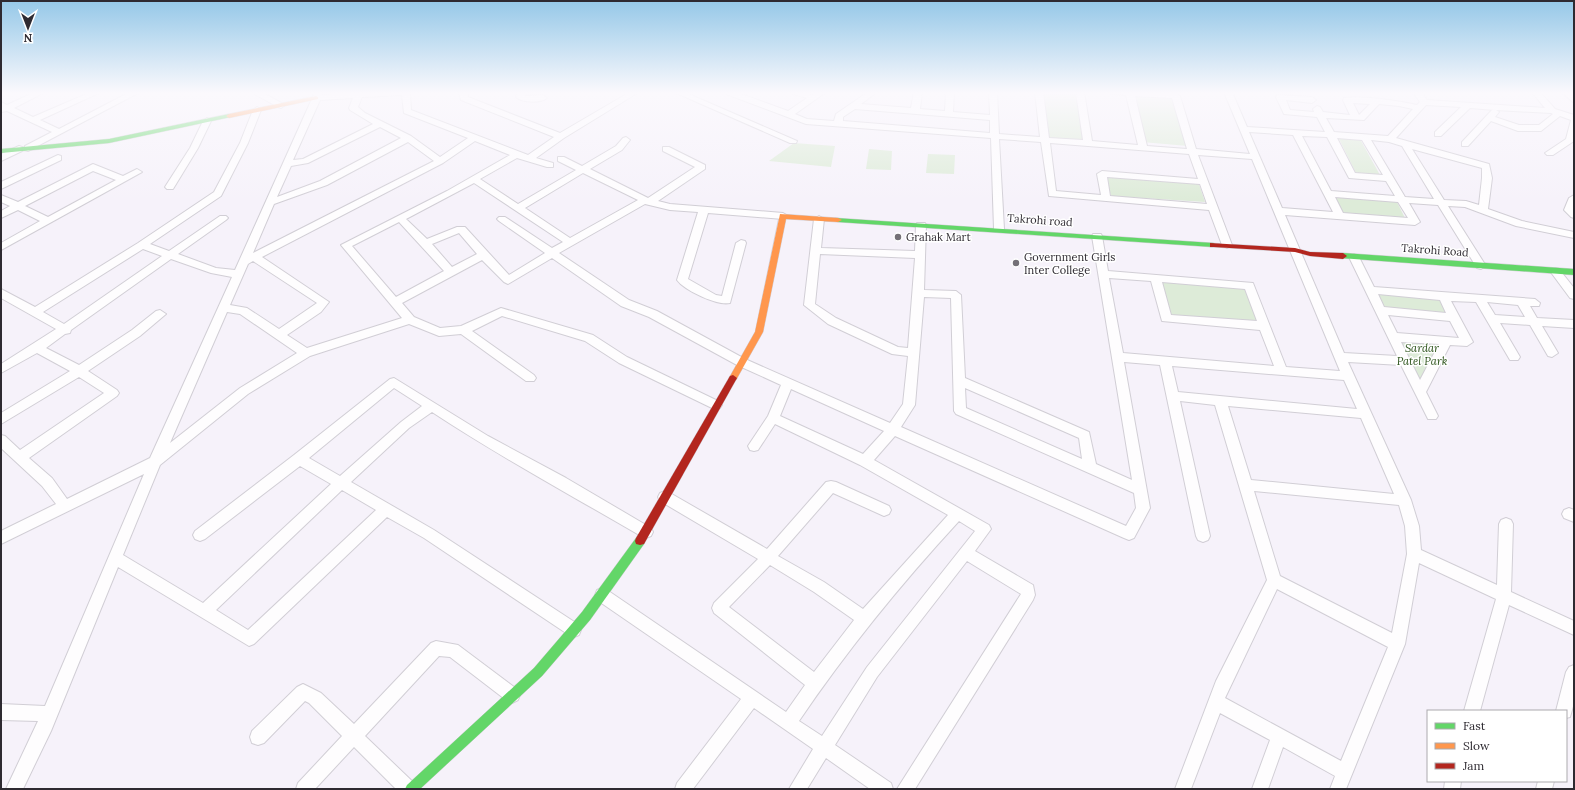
<svg xmlns="http://www.w3.org/2000/svg" width="1575" height="790" viewBox="0 0 1575 790" font-family="Lora,serif">
<style>
.green{fill:#ddebd8}
.lines{fill:none;stroke-linecap:round;stroke-linejoin:round}
.street-casing{stroke:#d1ced5;stroke-width:2}
.fast-casing{stroke:#d1ced5;stroke-width:1}
.slow-casing{stroke:#d1ced5;stroke-width:1}
.jam-casing{stroke:#d1ced5;stroke-width:1}
.street{fill:#fefdfe;fill-rule:evenodd}
.fast{fill:#63d668;fill-rule:evenodd}
.slow{fill:#ff974d;fill-rule:evenodd}
.jam{fill:#b3261e;fill-rule:evenodd}
.poi-dot{fill:#747077;stroke:#fff;stroke-width:1.5}
.labels{text-anchor:middle;dominant-baseline:central;stroke-width:3;stroke-linejoin:round;paint-order:stroke}
.street-label{font-size:11px;fill:#2e2a31;stroke:#fff}
.poi-label{font-size:11px;fill:#2e2a31;stroke:#fff;text-anchor:start}
.park-label{font-size:11px;font-style:italic;fill:#2b5219;stroke:#fff}
</style>
<rect width="100%" height="100%" fill="#f6f2fa"/>
<g class="green">
<polygon points="1043,92 1077,92 1084,140 1049,138"/>
<polygon points="1130,94 1175,97 1188,146 1142,142"/>
<polygon points="1338,137 1360,139 1380,175 1356,173"/>
<polygon points="794,143 835,146 831,167 769,161"/>
<polygon points="869,149 892,151 891,170 866,169"/>
<polygon points="928,154 955,155 954,174 926,173"/>
<polygon points="1106,177 1199,184 1205,202 1111,196"/>
<polygon points="1334,197 1397,202 1405,218 1342,213"/>
<polygon points="1161,281 1247,288 1260,322 1169,316"/>
<polygon points="1377,292 1442,298 1450,314 1384,309"/>
<polygon points="1398,339 1443,343 1422,385"/>
</g>
<g class="lines">
<defs>
<g id="street">
<polygon points="35,92 45,92 14,108 33,117 91,92 101,92 40,120 59,129 130,92 140,92 28,151 25,150 25,146 52,132 7,111 1,112 1,102 7,105"/>
<polygon points="251,92 261,92 285,105 281,108 278,107"/>
<path d="M 315,92 L 323,92 L 322,95 L 358,92 L 410,92 L 411,110 L 528,155 L 554,137 L 461,100 L 459,92 L 467,92 L 468,97 L 560,133 L 630,92 L 639,92 L 564,138 L 536,158 L 553,163 L 553,167 L 547,167 L 517,158 L 480,179 L 518,204 L 576,170 L 558,161 L 558,157 L 564,157 L 582,166 L 616,146 L 623,138 L 626,137 L 630,140 L 622,150 L 590,169 L 648,198 L 695,167 L 663,151 L 663,147 L 669,147 L 705,165 L 705,169 L 658,201 L 670,204 L 783,213 L 788,216 L 783,219 L 708,213 L 688,279 L 716,295 L 722,296 L 736,243 L 741,240 L 745,241 L 746,243 L 730,303 C 717,306 684,290 677,280 L 698,212 L 670,210 L 645,204 L 559,253 L 629,300 L 657,311 L 745,359 L 890,423 L 903,404 L 908,356 L 892,354 L 828,324 L 804,305 L 814,219 L 819,216 L 824,219 L 821,248 L 915,251 L 916,225 L 917,223 L 925,223 L 926,225 L 924,290 L 956,291 L 961,295 L 965,378 L 1089,432 L 1096,464 L 1132,480 L 1092,236 L 1093,234 L 1101,234 L 1102,236 L 1108,271 L 1253,283 L 1286,367 L 1340,371 L 1252,159 L 1198,155 L 1232,245 L 1227,248 L 1222,245 L 1209,210 L 1049,196 L 1041,142 L 999,139 L 1004,229 L 999,232 L 994,229 L 991,138 L 806,124 L 726,94 L 725,92 L 736,92 L 788,111 L 807,98 L 793,94 L 792,92 L 803,92 L 812,95 L 817,92 L 826,92 L 795,114 L 807,119 L 834,121 L 836,114 L 868,92 L 877,92 L 861,104 L 911,108 L 914,92 L 922,92 L 920,109 L 945,111 L 946,92 L 954,92 L 953,112 L 990,115 L 989,92 L 997,92 L 999,134 L 1040,137 L 1035,92 L 1043,92 L 1049,138 L 1083,140 L 1076,92 L 1084,92 L 1092,141 L 1138,145 L 1126,95 L 1113,94 L 1109,92 L 1176,93 L 1180,96 L 1196,149 L 1250,154 L 1224,92 L 1232,92 L 1247,127 L 1325,132 L 1317,117 L 1284,114 L 1276,97 L 1277,95 L 1312,97 L 1316,100 L 1312,103 L 1286,100 L 1290,110 L 1314,112 L 1313,109 L 1317,106 L 1320,107 L 1323,112 L 1350,115 L 1343,100 L 1344,98 C 1360,95 1400,101 1417,105 L 1420,102 L 1413,92 L 1421,92 L 1427,100 L 1545,108 L 1532,92 L 1540,92 L 1555,109 L 1574,115 L 1574,141 L 1553,155 L 1547,155 L 1545,153 L 1566,139 L 1571,120 L 1560,116 L 1541,131 L 1518,131 L 1491,121 L 1468,146 L 1462,146 L 1462,142 L 1492,110 L 1495,110 L 1470,108 L 1441,136 L 1435,136 L 1435,132 L 1461,107 L 1426,105 L 1396,138 L 1489,164 L 1492,178 L 1488,209 L 1522,221 L 1574,232 L 1574,238 L 1516,226 L 1465,207 L 1448,206 L 1486,266 L 1481,269 L 1477,268 L 1438,205 L 1409,203 L 1420,222 L 1415,225 L 1285,215 L 1344,353 L 1397,356 L 1349,257 L 1354,254 L 1359,257 L 1374,287 L 1535,299 L 1540,303 L 1539,306 L 1530,306 L 1537,318 L 1574,320 L 1574,328 L 1542,326 L 1558,353 L 1552,357 L 1548,356 L 1530,325 L 1500,323 L 1520,357 L 1518,360 L 1510,360 L 1476,302 L 1451,301 L 1473,342 L 1467,346 L 1450,345 L 1426,392 L 1438,416 L 1436,419 L 1428,419 L 1401,365 L 1348,362 L 1411,500 L 1419,526 L 1421,550 L 1497,585 L 1499,524 L 1501,520 L 1506,518 L 1511,520 L 1513,524 L 1511,592 L 1574,621 L 1574,635 L 1509,605 L 1480,711 L 1464,711 L 1496,599 L 1419,563 L 1405,644 L 1346,789 L 1330,789 L 1335,776 L 1283,747 L 1268,789 L 1252,789 L 1270,740 L 1220,713 L 1191,789 L 1175,789 L 1216,681 L 1267,580 L 1215,405 L 1180,401 L 1210,536 L 1208,540 L 1203,542 L 1198,540 L 1196,536 L 1160,365 L 1124,362 L 1150,508 L 1134,538 L 1129,540 L 1124,538 L 895,436 L 874,460 L 989,525 L 991,529 L 975,551 L 1033,585 L 1035,595 L 1033,600 L 915,789 L 897,789 L 1021,594 L 967,561 L 877,677 L 835,745 L 891,783 L 893,789 L 870,789 L 826,758 L 807,789 L 789,789 L 813,749 L 754,708 L 693,789 L 675,789 L 677,783 L 741,699 L 597,600 L 595,595 L 597,590 L 602,588 L 607,590 L 786,712 L 805,685 L 714,613 L 712,608 L 714,603 L 758,559 L 660,501 L 658,497 L 660,493 L 665,491 L 670,493 L 767,549 L 826,482 L 831,481 L 836,482 L 889,506 L 891,510 L 889,514 L 884,516 L 833,493 L 778,556 L 824,582 L 863,609 L 948,515 L 860,465 L 775,424 L 758,450 L 754,451 L 750,450 L 748,446 L 768,416 L 781,385 L 737,365 L 649,317 L 621,306 L 552,258 L 508,284 L 504,282 L 482,260 L 402,303 L 414,317 L 440,328 L 461,326 L 501,308 L 593,335 L 627,357 L 720,402 L 722,405 L 720,408 L 712,408 L 619,363 L 585,341 L 502,316 L 472,331 L 534,375 L 536,378 L 534,381 L 526,381 L 461,334 L 439,336 L 409,324 L 310,356 L 248,394 L 160,465 L 123,555 L 203,603 L 331,484 L 300,466 L 205,539 L 200,541 L 195,539 L 193,535 L 195,531 L 294,455 L 390,379 L 394,378 L 488,436 L 566,478 L 651,528 L 653,532 L 651,536 L 646,538 L 641,536 C 571,495 500,457 432,412 L 409,428 L 351,482 L 434,530 L 579,625 L 581,630 L 579,635 L 574,637 L 569,635 L 424,538 L 387,517 L 254,644 L 249,646 L 118,567 L 51,731 L 23,789 L 6,789 L 38,721 L 1,720 L 1,704 L 45,706 L 144,474 L 1,544 L 1,531 L 56,504 L 42,486 L 1,448 L 1,435 L 5,436 L 20,450 L 104,393 L 79,377 L 1,424 L 1,413 L 70,371 L 37,353 L 1,373 L 1,364 L 56,329 L 1,298 L 1,289 L 35,307 L 138,243 L 214,192 L 240,143 L 253,110 L 257,107 L 261,110 L 248,143 L 221,196 L 150,244 L 169,251 L 220,216 L 226,216 L 228,218 L 226,220 L 178,254 L 216,268 L 235,270 ZM 402,95 L 404,113 L 468,138 L 440,157 L 411,136 L 365,113 L 358,107 L 362,97 ZM 1135,96 L 1172,98 L 1187,149 L 1147,146 ZM 353,98 L 349,108 L 350,110 L 373,124 L 303,159 L 293,160 L 320,100 ZM 1353,103 L 1370,104 L 1359,115 ZM 1379,104 L 1399,106 L 1413,109 L 1388,136 L 1334,132 L 1326,118 L 1364,120 ZM 855,109 L 990,120 L 990,133 L 843,121 L 843,117 ZM 1496,110 L 1551,113 L 1553,114 L 1539,125 L 1519,125 L 1495,117 L 1499,112 ZM 380,127 L 401,138 L 320,181 L 277,197 L 291,166 L 308,163 ZM 1249,132 L 1293,135 L 1333,212 L 1282,208 ZM 1302,136 L 1327,137 L 1349,178 L 1386,181 L 1395,196 L 1331,191 ZM 1337,138 L 1362,140 L 1383,175 L 1355,173 ZM 1371,140 L 1389,142 L 1402,146 L 1434,199 L 1405,197 ZM 475,141 L 510,155 L 447,191 L 341,245 L 402,318 L 307,348 L 287,335 L 321,312 L 329,302 L 262,257 L 443,163 ZM 408,142 L 434,161 L 253,253 L 274,204 L 327,185 ZM 1050,143 L 1189,154 L 1198,179 L 1102,171 L 1097,174 L 1101,195 L 1056,191 ZM 1412,149 L 1482,168 L 1482,178 L 1479,205 L 1466,201 L 1444,200 ZM 583,173 L 638,200 L 570,238 L 525,208 ZM 1107,177 L 1200,184 L 1207,204 L 1110,196 ZM 474,183 L 563,242 L 552,248 L 505,217 L 499,217 L 497,219 L 499,221 L 545,253 L 509,275 L 465,227 L 457,227 L 427,239 L 406,219 ZM 1335,197 L 1398,202 L 1408,218 L 1343,213 ZM 399,222 L 444,271 L 396,297 L 352,246 ZM 459,233 L 477,254 L 452,267 L 432,244 ZM 143,249 L 162,256 L 64,324 L 43,312 ZM 820,254 L 915,258 L 908,348 L 898,347 L 836,318 L 815,304 ZM 171,259 L 211,273 L 232,277 L 150,458 L 67,499 L 52,478 L 29,458 L 117,396 L 119,393 L 117,390 L 88,371 L 140,336 L 166,314 L 160,310 L 156,311 L 132,330 L 79,365 L 46,348 L 65,334 L 70,333 L 71,330 ZM 253,261 L 317,303 L 279,329 L 247,308 L 230,305 L 248,264 ZM 1109,278 L 1151,281 L 1162,321 L 1260,330 L 1274,366 L 1123,353 ZM 1162,282 L 1245,289 L 1257,321 L 1171,315 ZM 1378,294 L 1440,300 L 1446,313 L 1384,307 ZM 924,297 L 951,298 L 954,411 L 956,414 L 1134,493 L 1136,508 L 1126,526 L 901,427 L 915,405 ZM 1487,302 L 1518,305 L 1525,317 L 1495,315 ZM 227,312 L 240,314 L 297,353 L 240,388 L 170,443 ZM 1388,315 L 1450,321 L 1459,338 L 1397,333 ZM 1401,342 L 1439,344 L 1420,380 ZM 1172,366 L 1344,380 L 1357,409 L 1178,392 ZM 394,388 L 422,406 L 401,422 L 340,476 L 309,458 ZM 965,388 L 1079,438 L 1082,459 L 966,408 ZM 791,389 L 884,431 L 863,454 L 780,416 ZM 1228,406 L 1361,418 L 1394,494 L 1251,480 ZM 342,490 L 376,510 L 248,630 L 216,610 ZM 1254,491 L 1399,505 L 1405,526 L 1407,554 L 1392,633 L 1280,576 ZM 959,521 L 975,531 L 867,667 L 822,736 L 799,721 C 847,650 901,584 959,521 ZM 770,565 L 814,592 L 854,620 L 814,672 L 729,607 ZM 1277,589 L 1388,647 L 1341,761 L 1225,698 Z"/>
<path d="M 517,92 L 525,92 L 525,96 L 543,95 L 547,98 C 541,103 522,103 516,97 Z"/>
<polygon points="674,92 684,92 797,141 796,143 790,143"/>
<polygon points="1562,92 1570,92 1574,95 1574,103"/>
<polygon points="207,118 211,121 198,148 173,189 167,189 165,187 190,148 203,121"/>
<polygon points="19,146 22,147 22,151 1,161 1,154"/>
<polygon points="58,155 61,156 61,160 1,189 1,182"/>
<path d="M 93,164 L 123,176 L 137,169 L 142,172 L 1,250 L 1,243 L 40,221 L 18,210 L 1,218 L 1,211 L 10,206 L 1,202 L 1,195 L 18,202 ZM 93,171 L 116,180 L 48,217 L 25,206 Z"/>
<polygon points="1574,195 1574,218 1571,217 1564,210 1569,198"/>
<polygon points="1555,268 1559,269 1574,288 1574,299 1570,298 1550,271"/>
<polygon points="1569,508 1574,510 1574,522 1564,518 1562,514 1564,510"/>
<polygon points="436,641 458,645 518,690 520,695 518,700 512,703 506,700 450,657 439,656 365,736 414,783 416,789 396,789 354,747 315,789 296,789 298,783 342,736 309,703 305,701 264,743 258,745 252,743 250,737 252,731 297,687 303,684 321,693 354,724 431,643"/>
<polygon points="1574,665 1574,703 1570,717 1566,718 1566,711 1556,711 1566,672 1569,667"/>
<polygon points="1445,781 1461,781 1460,789 1444,789"/>
<polygon points="1538,781 1554,781 1552,789 1536,789"/>
</g>
<g id="fast">
<polygon points="229,114 231,115 231,117 109,143 1,153 1,149 109,139"/>
<polygon points="835,218 1213,243 1217,245 1213,247 838,222 834,220"/>
<polygon points="1343,253 1574,269 1574,275 1340,258 1339,256 1340,254"/>
<polygon points="640,537 644,538 645,541 644,544 590,620 542,676 420,789 405,789 407,785 534,668 582,612 636,538"/>
</g>
<g id="slow">
<polygon points="316,96 318,97 318,99 229,118 226,116 229,114"/>
<polygon points="780,214 838,218 842,220 838,222 786,219 763,332 736,380 733,381 729,378 755,332"/>
</g>
<g id="jam">
<polygon points="1210,243 1295,248 1310,252 1343,253 1347,256 1343,259 1310,256 1295,252 1213,247 1210,247"/>
<polygon points="733,375 737,378 644,544 640,545 636,544 635,541 636,538 730,376"/>
</g>
</defs>
<use href="#street" class="street-casing"/>
<use href="#fast" class="fast-casing"/>
<use href="#slow" class="slow-casing"/>
<use href="#jam" class="jam-casing"/>
<use href="#street" class="street"/>
<use href="#fast" class="fast"/>
<use href="#slow" class="slow"/>
<use href="#jam" class="jam"/>
</g>
<linearGradient id="sky" x2="0" y2="1"><stop stop-color="#95c8e8"/><stop offset="0.46" stop-color="#fbf9fd"/><stop offset="1" stop-color="#fbf9fd" stop-opacity="0"/></linearGradient>
<rect width="1575" height="202" fill="url(#sky)"/>
<g class="poi-dot">
<circle cx="898" cy="237" r="4"/>
<circle cx="1016" cy="263" r="4"/>
</g>
<g class="labels">
<g class="street-label">
<text transform="translate(1040 220) rotate(4)">Takrohi road</text>
<text transform="translate(1435 250) rotate(4)">Takrohi Road</text>
</g>
<g class="poi-label">
<text x="906" y="237">Grahak Mart</text>
<text x="1024" y="257">Government Girls<tspan x="1024" dy="13">Inter College</tspan></text>
</g>
<g class="park-label">
<text x="1422" y="348">Sardar<tspan x="1422" dy="13">Patel Park</tspan></text>
</g>
</g>
<rect width="1575" height="790" fill="none" stroke="#2e2a31" stroke-width="4"/>
<rect x="1427" y="710" width="140" height="72" fill="#ffffff" stroke="#abaaad"/>
<rect x="1435" y="723" width="20" height="6" fill="#63d668" stroke="#abaaad"/>
<text x="1463" y="730" font-size="12" fill="#2e2a31">Fast</text>
<rect x="1435" y="743" width="20" height="6" fill="#ff974d" stroke="#abaaad"/>
<text x="1463" y="750" font-size="12" fill="#2e2a31">Slow</text>
<rect x="1435" y="763" width="20" height="6" fill="#b3261e" stroke="#abaaad"/>
<text x="1463" y="770" font-size="12" fill="#2e2a31">Jam</text>
<g transform="translate(28 28) rotate(180)" stroke="#ffffff" stroke-width="3" paint-order="stroke">
<path d="M0-3L7 15L0 10L-7 15Z" fill="#2e2a31"/>
<text y="-6" font-size="11" font-weight="bold" text-anchor="middle" fill="#2e2a31">N</text>
</g>
</svg>
